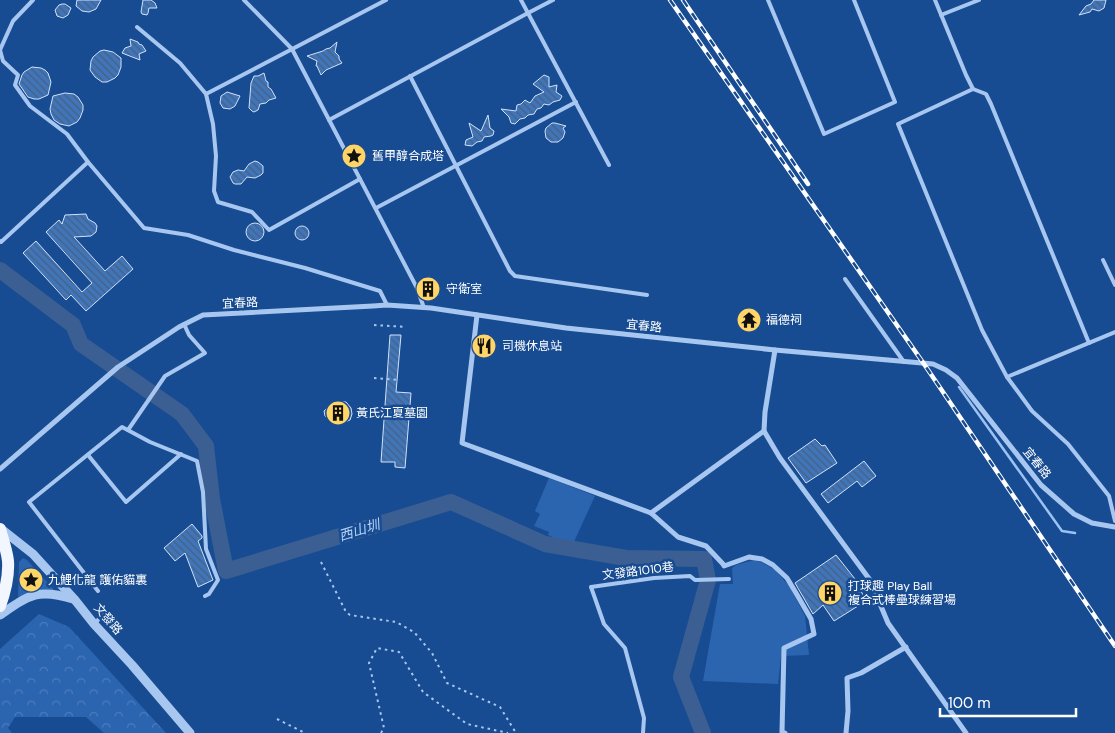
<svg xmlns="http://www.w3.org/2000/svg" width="1115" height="733" viewBox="0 0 1115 733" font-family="'DM Sans','Noto Sans TC',sans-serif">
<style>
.green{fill:#2b65b0}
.forest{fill:url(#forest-crowns)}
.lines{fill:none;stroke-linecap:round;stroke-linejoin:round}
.stream{stroke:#9bc2f2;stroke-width:2.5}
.river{stroke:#3b5f93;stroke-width:16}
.building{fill:url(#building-back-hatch);stroke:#cfe2fb}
.path{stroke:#a8c7f0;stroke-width:2;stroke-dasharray:2.5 4;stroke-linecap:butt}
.service{stroke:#a8c7f0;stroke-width:4}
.minor{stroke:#a8c7f0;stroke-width:5}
.tertiary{stroke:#a8c7f0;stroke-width:9}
.primary{stroke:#f1f6ff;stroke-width:12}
.rail-casing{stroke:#fff;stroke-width:4.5}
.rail{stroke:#184c92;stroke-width:2.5;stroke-dasharray:8;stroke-linecap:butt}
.labels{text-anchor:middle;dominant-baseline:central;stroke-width:5;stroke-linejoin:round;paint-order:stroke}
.poi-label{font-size:12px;fill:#fff;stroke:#184c92;text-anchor:start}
.street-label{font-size:12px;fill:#fff;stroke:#184c92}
.water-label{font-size:14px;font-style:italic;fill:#b4d1f6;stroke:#184c92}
</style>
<defs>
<pattern id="forest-crowns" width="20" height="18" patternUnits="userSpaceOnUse" patternTransform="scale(1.25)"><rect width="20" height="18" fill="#2b65b0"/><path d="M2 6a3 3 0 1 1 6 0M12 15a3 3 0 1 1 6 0" fill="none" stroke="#4b7cbc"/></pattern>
<pattern id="building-back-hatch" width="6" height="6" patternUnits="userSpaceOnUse" patternTransform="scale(1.25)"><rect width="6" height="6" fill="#4175b9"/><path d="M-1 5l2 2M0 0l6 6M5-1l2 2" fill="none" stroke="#466082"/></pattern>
</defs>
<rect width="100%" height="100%" fill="#184c92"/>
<g class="green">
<polygon points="549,478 595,496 572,546 548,535 549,532 534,526 540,514 535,511"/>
<polygon points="23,558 27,560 56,592 34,592 18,597 19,562"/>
<polygon points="754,560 763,563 775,570 790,587 805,616 809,655 781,656 778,684 703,681 720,584 733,584 732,568 736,565"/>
</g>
<polygon class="forest" points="39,614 69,627 166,733 104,733 86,717 15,717 8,728 12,733 0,733 0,649"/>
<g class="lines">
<polyline class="stream" points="959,387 1062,531 1075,533"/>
<polyline class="river" points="0,270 73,325 81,344 182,414 206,446 212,499 226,571 451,502 545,544 626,558 704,559 708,580 681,677 703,733"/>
</g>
<g class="building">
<polygon points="77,0 101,0 96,9 89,12 82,11 76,6"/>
<polygon points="143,0 151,0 155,3 157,8 149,8 148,13 147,15 142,14 141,12"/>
<polygon points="1094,0 1106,0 1104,8 1099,11 1092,9 1090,12 1079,15 1086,6 1091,4"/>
<polygon points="62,4 65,4 71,8 68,15 63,18 57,16 55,10 59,5"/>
<polygon points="130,39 138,42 139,44 142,45 146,51 139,54 140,60 122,53 125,48 131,46"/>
<polygon points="337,42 335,52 339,56 339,59 342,63 326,70 321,75 317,66 316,66 317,61 307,56 323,51 326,49 330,48"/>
<polygon points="104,50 113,52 121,58 121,67 118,75 115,78 107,82 102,82 95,77 90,70 91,61 93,57 100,51"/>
<polygon points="32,67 41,68 45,70 48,73 51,82 48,95 39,99 34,99 28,97 19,84 22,75 24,72"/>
<polygon points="264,73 266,81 268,82 268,87 271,89 276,98 269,100 266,103 260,104 258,110 254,112 252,111 249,108 251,83 254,76 258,76"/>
<polygon points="544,75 549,77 549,87 557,85 556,92 562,96 560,100 553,102 549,105 544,104 541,108 537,109 534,114 528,115 525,118 520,119 515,124 511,123 509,117 501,109 516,111 517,105 521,104 525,100 530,103 535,96 544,92 533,84"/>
<polygon points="227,92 240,96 235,106 230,109 223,108 220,103 221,96"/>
<polygon points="65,93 74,94 78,97 83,105 83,110 80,118 77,122 69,126 60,124 54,120 51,114 50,109 53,96"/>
<polygon points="488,115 490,128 494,131 493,135 491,136 484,137 482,141 477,142 472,146 465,145 466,140 473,137 469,123 481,131"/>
<polygon points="552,123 555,123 566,126 563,128 565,132 563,138 558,142 551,142 546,138 545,131 546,128"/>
<polygon points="255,161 258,162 263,166 263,173 261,175 255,178 247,177 241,184 235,184 233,183 230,177 233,172 238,170 244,171 249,164"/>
<polygon points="86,214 88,219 95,223 97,226 96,232 91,236 74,237 105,271 122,256 133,269 86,311 71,295 66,300 23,253 36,241 82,292 92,283 46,232 59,220 62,224 65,215"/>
<circle cx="255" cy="232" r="9"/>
<circle cx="302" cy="233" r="7"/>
<polygon points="430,277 439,295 424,295 422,290 418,283"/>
<polygon points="390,335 401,335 396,392 411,393 405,468 395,467 395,462 381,462"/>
<polygon points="479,338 491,339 489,354 477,352"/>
<polygon points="337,402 346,402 351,408 352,414 350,420 345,422 328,418 325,416 324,411 329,406"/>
<polygon points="815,439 822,446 825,445 837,463 806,483 788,458"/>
<polygon points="864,461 876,476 862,487 857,481 828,503 821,494"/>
<polygon points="192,524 202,536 202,538 198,541 213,580 198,587 185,553 175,561 164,548"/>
<polygon points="836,555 855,579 866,601 834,621 823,605 813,614 795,583"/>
</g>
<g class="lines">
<g class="path">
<polyline points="374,325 406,327"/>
<polyline points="374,378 400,380"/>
<polyline points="321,562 346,612 350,615 396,622 414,632 432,653 447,683 500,707 516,733"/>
<polyline points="277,719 305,733"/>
<polyline points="381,733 384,728 369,663 377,648 399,652 423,692 467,724 508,733"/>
</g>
<g class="service">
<polyline points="33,0 13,21 0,50 3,61 18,75 15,85 30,106 67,134 88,162 144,228 188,235 234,250 305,268 380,291 387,305"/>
<polyline points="244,0 292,49 417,288 424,308"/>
<polyline points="521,0 609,165"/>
<polyline points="768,0 824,134 895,102 854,0"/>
<polyline points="935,0 966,75 973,89 986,94 991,104 1089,343"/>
<polyline points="941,15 979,0"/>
<polyline points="137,27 180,63 206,94 386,0"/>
<polyline points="410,76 510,271 515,276 647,295"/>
<polyline points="973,89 898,124 982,330 1007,377 1032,411 1068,444 1109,496 1115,521"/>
<polyline points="206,94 213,124 216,156 214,191 218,202 252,212 269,230 360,179"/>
<polyline points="329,120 528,13 553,0"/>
<polyline points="376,208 576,102"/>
<polyline points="0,241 1,242 88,162"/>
<polyline points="1103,260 1115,285"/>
<polyline points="845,279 904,362"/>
<polyline points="1007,377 1115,332"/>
<polyline points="128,430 165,376 205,353 189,335 184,324"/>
<polyline points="88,455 126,502 181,454"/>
<polyline points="98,591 29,502 122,427 150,442 197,461 203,492 206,549 218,580 209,594 205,596"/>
<polyline points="94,624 105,613"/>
<polyline points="643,733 644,718 625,648 604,624 591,587 654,578 690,576 695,580 729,579"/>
</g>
<g class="minor">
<polyline points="477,315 462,443 651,513 678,537 706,546 723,564 724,566 749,557 762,559 773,565 787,578 796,593 811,619 814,634 784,648 782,732 785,733"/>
<polyline points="775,350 765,412 764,431 780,458 870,580 888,623 966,733"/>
<polyline points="0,469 118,367 179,327 203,315 373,306 387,305 431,308 566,328 775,350 933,364 946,370 957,378 1041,485 1074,514 1092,523 1115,527"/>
<polyline points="651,513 764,431"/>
<polyline points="846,733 848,711 847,678 861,673 906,647"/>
</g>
<g class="tertiary">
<polyline points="0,528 33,554 75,600 94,624 132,665 190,733"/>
<path d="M 0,615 C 29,595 38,588 73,599"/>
</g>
<path class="primary" d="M 0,529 C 3,540 7,551 8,561 C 9,576 5,592 0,606"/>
<defs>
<g id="rail">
<polyline points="670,0 924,364 1115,646"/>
<polyline points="683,0 808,184"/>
</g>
</defs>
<use href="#rail" class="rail-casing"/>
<use href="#rail" class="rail"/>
</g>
<defs>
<symbol id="sight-disc" viewBox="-11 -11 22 22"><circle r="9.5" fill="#ffd567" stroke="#184c92"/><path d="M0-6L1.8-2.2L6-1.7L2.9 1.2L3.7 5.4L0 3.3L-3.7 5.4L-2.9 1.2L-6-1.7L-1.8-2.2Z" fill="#111"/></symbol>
<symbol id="building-disc" viewBox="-11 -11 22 22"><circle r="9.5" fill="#ffd567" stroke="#184c92"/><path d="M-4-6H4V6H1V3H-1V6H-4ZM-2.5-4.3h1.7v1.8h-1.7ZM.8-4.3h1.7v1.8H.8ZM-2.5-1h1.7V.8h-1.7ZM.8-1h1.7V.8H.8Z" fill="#111"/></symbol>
<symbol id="temple-disc" viewBox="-11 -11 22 22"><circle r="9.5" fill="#ffd567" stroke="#184c92"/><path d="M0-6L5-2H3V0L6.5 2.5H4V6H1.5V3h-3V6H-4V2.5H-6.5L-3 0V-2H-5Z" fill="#111"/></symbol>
<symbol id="restaurant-disc" viewBox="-11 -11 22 22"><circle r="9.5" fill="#ffd567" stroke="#184c92"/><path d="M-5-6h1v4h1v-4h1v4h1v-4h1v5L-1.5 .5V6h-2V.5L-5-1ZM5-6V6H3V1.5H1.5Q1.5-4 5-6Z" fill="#111"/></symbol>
</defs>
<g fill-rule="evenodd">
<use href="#sight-disc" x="340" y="142" width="28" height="28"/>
<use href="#building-disc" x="414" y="275" width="28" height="28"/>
<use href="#temple-disc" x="735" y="306" width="28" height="28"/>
<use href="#restaurant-disc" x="470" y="332" width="28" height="28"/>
<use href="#building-disc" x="324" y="399" width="28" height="28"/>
<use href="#sight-disc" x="17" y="566" width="28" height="28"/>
<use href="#building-disc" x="816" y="579" width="28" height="28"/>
</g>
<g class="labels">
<g class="poi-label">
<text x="372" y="156">舊甲醇合成塔</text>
<text x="446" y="289">守衛室</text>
<text x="766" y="320">福德祠</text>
<text x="502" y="346">司機休息站</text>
<text x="356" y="413">黃氏江夏墓園</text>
<text x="48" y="580">九鯉化龍 護佑貓裏</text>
<text x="848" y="586">打球趣 Play Ball<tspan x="848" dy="14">複合式棒壘球練習場</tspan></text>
</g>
<g class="street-label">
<text transform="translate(240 303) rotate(-3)">宜春路</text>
<text transform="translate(644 326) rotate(6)">宜春路</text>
<text transform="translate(1037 463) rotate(51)">宜春路</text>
<text transform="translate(638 571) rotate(-7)">文發路1010巷</text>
<text transform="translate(108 619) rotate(49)">文發路</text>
</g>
<g class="water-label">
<text transform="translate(359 530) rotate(-17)">西山圳</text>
</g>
</g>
<path d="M940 708v8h136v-8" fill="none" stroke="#ffffff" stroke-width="2.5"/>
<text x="948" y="708" font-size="15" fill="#ffffff" stroke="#184c92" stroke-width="4" paint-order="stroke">100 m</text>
</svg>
